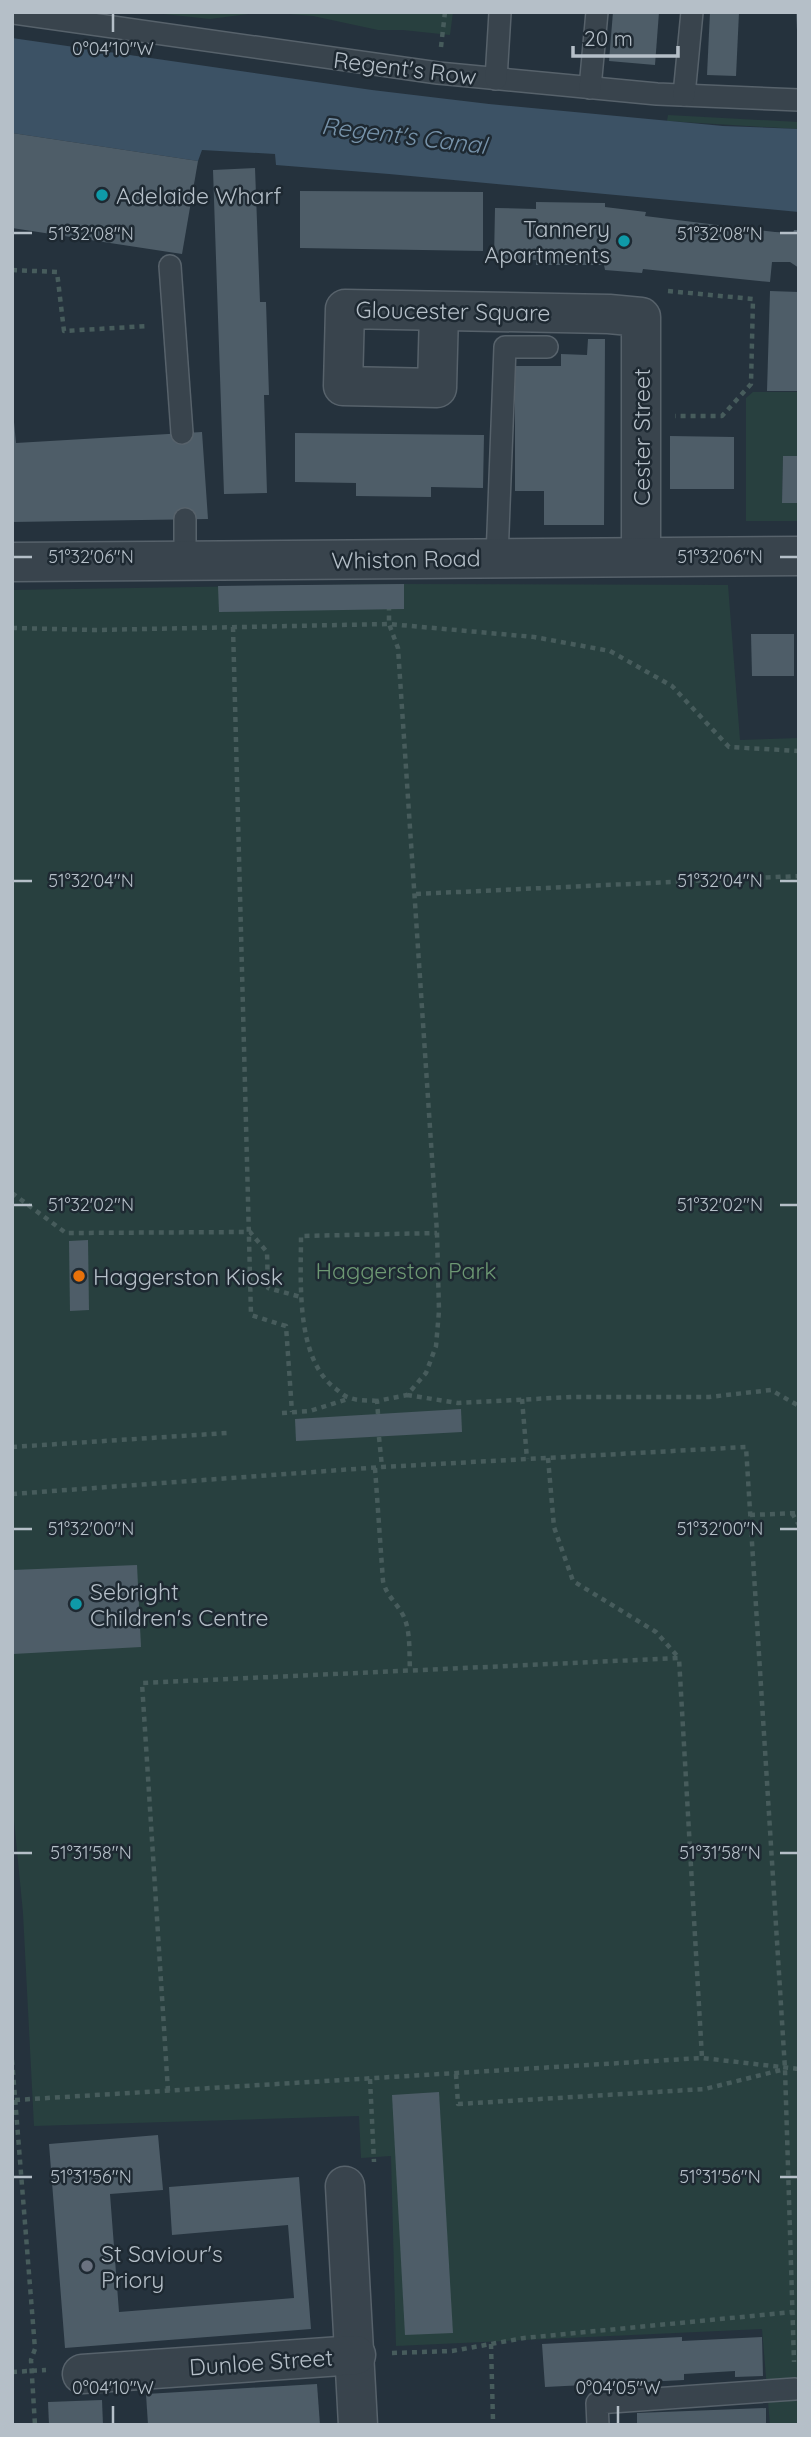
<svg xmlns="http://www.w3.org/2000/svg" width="811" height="2437" viewBox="0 0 811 2437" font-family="Quicksand,sans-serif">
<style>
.green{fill:#28403f}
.water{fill:#3c5265}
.building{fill:#4e5d68}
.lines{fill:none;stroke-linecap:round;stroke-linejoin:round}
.service-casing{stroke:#57626b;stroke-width:24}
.minor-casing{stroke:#57626b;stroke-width:41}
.path{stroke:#475c5c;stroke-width:4.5;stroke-dasharray:5 5;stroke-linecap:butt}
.service{stroke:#39444d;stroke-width:21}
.minor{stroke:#39444d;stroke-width:38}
.ticks{fill:none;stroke:#b5bfc8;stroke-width:2.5}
.culture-dot{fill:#0f9aa8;stroke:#1e2932;stroke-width:2.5}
.food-dot{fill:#e8710a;stroke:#1e2932;stroke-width:2.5}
.worship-dot{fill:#6b7280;stroke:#1e2932;stroke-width:2.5}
.labels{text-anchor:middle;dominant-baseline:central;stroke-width:5;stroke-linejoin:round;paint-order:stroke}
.street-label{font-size:23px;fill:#b5bfc8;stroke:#1e2932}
.poi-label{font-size:23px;fill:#b5bfc8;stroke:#1e2932;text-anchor:start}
.park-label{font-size:23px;fill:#6d9873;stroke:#1e2932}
.water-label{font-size:24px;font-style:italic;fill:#7793aa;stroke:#1e2932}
.ticks-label{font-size:18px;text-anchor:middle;fill:#b5bfc8;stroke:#1e2932;stroke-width:5;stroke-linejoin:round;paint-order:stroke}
</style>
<rect width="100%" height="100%" fill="#25323d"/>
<g class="green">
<polygon points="145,12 263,12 210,19"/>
<polygon points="266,12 453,12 450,35 403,30 378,30 313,16"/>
<polygon points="668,115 799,122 799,129 667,121"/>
<polygon points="753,392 799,392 799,456 783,457 782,502 799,503 799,521 746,521 746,398"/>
<polygon points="389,584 728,585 740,740 799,738 799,2425 770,2425 762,2329 396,2346 391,2156 361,2158 359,2116 34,2126 23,1913 12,1799 12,590"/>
</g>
<polygon class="water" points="12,38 372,90 489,104 723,126 799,129 799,212 389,174 276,165 275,154 202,150 198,161 12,133"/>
<g class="building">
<polygon points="613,12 659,12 655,65 609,61"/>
<polygon points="710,12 739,12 736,76 707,75"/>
<polygon points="796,12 799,12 799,30 797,30"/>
<polygon points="12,133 198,161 182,254 12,228"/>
<polygon points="255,168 260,302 266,302 269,395 264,395 267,493 224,494 213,170"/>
<polygon points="300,191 483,192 483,251 300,248"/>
<polygon points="536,202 605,203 605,207 646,212 645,216 775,232 793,233 794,230 799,230 799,268 790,262 772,262 770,282 643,269 642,273 605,270 604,265 536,265 536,260 494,260 495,208 536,209"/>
<polygon points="770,291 799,292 799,391 767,391"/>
<polygon points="588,339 605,339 604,525 544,525 544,491 515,491 515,366 561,366 561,354 587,355"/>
<polygon points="12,422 14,422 16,443 202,432 208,519 12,522"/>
<polygon points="295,433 484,435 483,488 431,487 431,497 356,496 356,483 295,482"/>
<polygon points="670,436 734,437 734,489 670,489"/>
<polygon points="783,456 799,456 799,503 782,503"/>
<polygon points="404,584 404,609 219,612 218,586"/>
<polygon points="751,634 794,634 794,676 752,676"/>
<polygon points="88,1240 89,1310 70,1311 69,1241"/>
<polygon points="461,1409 462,1432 296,1441 295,1419"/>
<polygon points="137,1565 141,1647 13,1654 12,1570"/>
<polygon points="439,2092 453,2333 405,2335 392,2095"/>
<polygon points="158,2135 163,2190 110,2194 119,2312 294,2298 288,2225 172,2235 169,2187 299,2177 311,2329 65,2348 49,2144"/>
<polygon points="682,2337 682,2341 762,2337 763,2376 735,2377 735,2371 684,2374 684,2380 545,2387 542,2344"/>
<polygon points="317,2384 320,2425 148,2425 146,2394"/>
<polygon points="102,2400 103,2425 49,2425 48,2402"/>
<polygon points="766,2408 766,2425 637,2425 637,2413"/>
</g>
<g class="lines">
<defs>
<g id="service">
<polyline points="14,13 438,73 657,94 799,100"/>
<polyline points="496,79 500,13"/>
<polyline points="590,88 597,12"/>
<polyline points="684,95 692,12"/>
<polyline points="170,266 182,433"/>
<polyline points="185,519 185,561"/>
<polyline points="497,558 505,347 547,347"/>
<polyline points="598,2425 597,2403 795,2389"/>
</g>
<g id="minor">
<polyline points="439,311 437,388 343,386 345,309 609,314 641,317 641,556"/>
<polyline points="12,562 799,556"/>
<polyline points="345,2186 358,2425"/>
<polyline points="82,2374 356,2355"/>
</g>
</defs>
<use href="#service" class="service-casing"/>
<use href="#minor" class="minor-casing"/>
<g class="path">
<polyline points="441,47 445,12"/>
<polyline points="12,270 57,272 64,331 148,326"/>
<polyline points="668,291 753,299 751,384 722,416 675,416"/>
<polyline points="233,627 251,1315 286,1326 292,1412"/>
<polyline points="12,628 96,630 389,624 534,637 610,651 672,686 729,747 799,751"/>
<polyline points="416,894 799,876"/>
<polyline points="12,1193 66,1233 250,1232 267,1252 268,1288 301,1297"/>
<polyline points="407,1395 458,1403 572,1397 709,1397 771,1390 799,1406"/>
<polyline points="522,1399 527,1459"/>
<path d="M 377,1401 C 368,1400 358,1401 350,1398 C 345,1397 340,1392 336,1389 C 295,1359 301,1281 301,1236 L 437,1233"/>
<polyline points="282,1413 310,1411 348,1399"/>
<polyline points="378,1414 377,1401 407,1395 426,1373 436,1346 439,1311 437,1233 398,648 389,624 389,609"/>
<polyline points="379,1437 382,1467"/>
<polyline points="12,1447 227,1433"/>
<polyline points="548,1458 554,1527 573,1581 656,1632 679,1658"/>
<path d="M 375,1468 L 383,1581 C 386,1595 396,1602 403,1615 C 411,1631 409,1653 410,1671"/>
<polyline points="12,1494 382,1467 746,1447 785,2069 794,2362"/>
<polyline points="792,1513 799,1525"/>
<polyline points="750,1515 799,1513"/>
<polyline points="12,2060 35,2349 31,2360 35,2425"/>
<polyline points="456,2074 458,2104 705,2089 781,2070"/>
<polyline points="370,2079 374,2162"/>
<polyline points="168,2091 142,1683 679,1658 702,2058"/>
<polyline points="15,2100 702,2058 799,2069"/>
<polyline points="491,2344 493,2421"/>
<polyline points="392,2353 452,2351 524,2338 793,2312"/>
<polyline points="12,2372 46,2370"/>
</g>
<use href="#service" class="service"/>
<use href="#minor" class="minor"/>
</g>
<path class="ticks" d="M 113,14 L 113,32M 14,233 L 32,233M 780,233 L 797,233M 14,557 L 32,557M 780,557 L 797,557M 14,881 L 32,881M 780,881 L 797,881M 14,1205 L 32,1205M 780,1205 L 797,1205M 14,1529 L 32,1529M 780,1529 L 797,1529M 14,1853 L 32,1853M 780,1853 L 797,1853M 14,2177 L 32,2177M 780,2177 L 797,2177M 113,2406 L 113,2423M 618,2406 L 618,2423"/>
<g class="culture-dot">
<circle cx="102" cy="195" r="7"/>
<circle cx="624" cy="241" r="7"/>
<circle cx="76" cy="1604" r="7"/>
</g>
<circle class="food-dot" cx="79" cy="1276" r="7"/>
<circle class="worship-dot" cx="87" cy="2266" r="7"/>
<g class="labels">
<g class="street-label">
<text transform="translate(405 68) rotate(7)">Regent's Row</text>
<text transform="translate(453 311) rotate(1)">Gloucester Square</text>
<text transform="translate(641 437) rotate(-90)">Cester Street</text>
<text transform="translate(406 559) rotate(-1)">Whiston Road</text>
<text transform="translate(261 2362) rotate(-4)">Dunloe Street</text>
</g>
<g class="poi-label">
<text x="116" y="195">Adelaide Wharf</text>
<text x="610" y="228" text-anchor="end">Tannery<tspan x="610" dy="26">Apartments</tspan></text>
<text x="93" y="1276">Haggerston Kiosk</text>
<text x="90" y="1591">Sebright<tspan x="90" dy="26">Children's Centre</tspan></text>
<text x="101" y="2253">St Saviour's<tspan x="101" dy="26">Priory</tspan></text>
</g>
<g class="park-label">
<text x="406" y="1270">Haggerston Park</text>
</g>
<g class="water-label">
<text transform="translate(404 135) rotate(7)">Regent's Canal</text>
</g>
</g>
<g class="ticks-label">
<text x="113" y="55">0°04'10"W</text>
<text x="91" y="240">51°32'08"N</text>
<text x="720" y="240">51°32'08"N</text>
<text x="91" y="563">51°32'06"N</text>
<text x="720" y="563">51°32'06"N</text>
<text x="91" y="887">51°32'04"N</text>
<text x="720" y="887">51°32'04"N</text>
<text x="91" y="1211">51°32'02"N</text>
<text x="720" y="1211">51°32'02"N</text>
<text x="91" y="1535">51°32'00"N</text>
<text x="720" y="1535">51°32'00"N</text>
<text x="91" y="1859">51°31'58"N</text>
<text x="720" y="1859">51°31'58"N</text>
<text x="91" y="2183">51°31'56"N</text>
<text x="720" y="2183">51°31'56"N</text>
<text x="113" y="2394">0°04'10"W</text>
<text x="618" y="2394">0°04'05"W</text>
</g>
<rect width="811" height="2437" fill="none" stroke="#b5bfc8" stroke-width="28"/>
<path d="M573 46v10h105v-10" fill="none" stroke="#b5bfc8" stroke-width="3.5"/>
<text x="584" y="46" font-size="21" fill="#b5bfc8" stroke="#1e2932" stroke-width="5" paint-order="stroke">20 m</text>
</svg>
